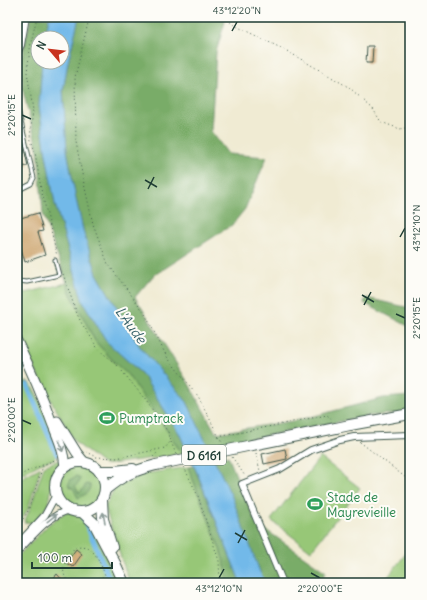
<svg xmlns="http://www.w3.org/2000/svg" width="427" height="600" viewBox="0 0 427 600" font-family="Delius,sans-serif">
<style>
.green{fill:#97c777;stroke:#5b8256}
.forest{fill:#79ac68;stroke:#4c744e}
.water{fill:#72b9e9;stroke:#487b8e}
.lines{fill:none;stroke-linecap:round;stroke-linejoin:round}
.canal{stroke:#72b9e9;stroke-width:5.5}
.building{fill:#cba169}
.service-casing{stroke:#3e574c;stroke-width:5}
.minor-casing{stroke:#3e574c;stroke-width:8}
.secondary-casing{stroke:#3e574c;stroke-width:11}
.primary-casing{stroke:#3e574c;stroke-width:12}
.path{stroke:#3e574c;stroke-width:1;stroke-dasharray:1 3;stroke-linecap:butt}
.service{stroke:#fff;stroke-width:3}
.minor{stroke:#fff;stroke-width:6}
.secondary{stroke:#fff;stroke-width:9}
.primary{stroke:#fff;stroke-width:10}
.primary-bridge-casing{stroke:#3e574c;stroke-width:12;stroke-linecap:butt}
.primary-bridge{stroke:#fff;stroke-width:10}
.oneway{stroke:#8f9e9a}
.ticks{fill:none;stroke:#1f3d34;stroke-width:1.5}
.labels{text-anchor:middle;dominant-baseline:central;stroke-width:4;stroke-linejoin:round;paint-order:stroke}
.shield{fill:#fdfcf7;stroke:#62766e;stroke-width:1}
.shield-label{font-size:12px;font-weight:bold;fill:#1f3d34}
.leisure-label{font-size:13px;fill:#27864d;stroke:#fdfcf7;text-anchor:start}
.water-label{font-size:14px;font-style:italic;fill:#38626a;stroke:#fdfcf7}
.neatline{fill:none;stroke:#1f3d34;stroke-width:1.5}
.ticks-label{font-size:10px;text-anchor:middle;fill:#1f3d34}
</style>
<rect width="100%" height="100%" fill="#fdfcf7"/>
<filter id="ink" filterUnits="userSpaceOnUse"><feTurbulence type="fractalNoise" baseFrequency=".025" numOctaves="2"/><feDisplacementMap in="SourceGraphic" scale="8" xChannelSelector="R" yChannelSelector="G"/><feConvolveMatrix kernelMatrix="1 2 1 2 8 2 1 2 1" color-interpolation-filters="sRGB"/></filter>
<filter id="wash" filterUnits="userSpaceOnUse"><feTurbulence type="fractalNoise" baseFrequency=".012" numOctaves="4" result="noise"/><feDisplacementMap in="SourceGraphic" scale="16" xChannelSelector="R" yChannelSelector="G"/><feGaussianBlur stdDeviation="0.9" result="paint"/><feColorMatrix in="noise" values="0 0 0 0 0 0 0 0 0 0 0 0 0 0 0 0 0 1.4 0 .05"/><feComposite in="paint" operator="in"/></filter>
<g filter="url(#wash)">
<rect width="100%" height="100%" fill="#f0ebd3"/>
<g class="green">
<polygon points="67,283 70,292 95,341 117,365 127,373 168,432 182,454 104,465 75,442 45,390 17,331 17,295"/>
<polygon points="25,382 28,382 31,384 44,408 59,454 55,459 44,462 17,476 17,415 21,402 20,387"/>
<polygon points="320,457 360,488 311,551 271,520"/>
<polygon points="59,460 60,462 54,473 50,498 47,506 34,523 24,522 30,509 44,466"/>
<circle cx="81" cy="486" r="21"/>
<polygon points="41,467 28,509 21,521 17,521 17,480"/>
<polygon points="188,467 220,549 227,573 225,583 130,583 122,561 105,507 114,489 143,474"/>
<polygon points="70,512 87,518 120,583 17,583 17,557 49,524 64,513"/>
<polygon points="410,548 410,583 385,583 384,582"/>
</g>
<g class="forest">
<polygon points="31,17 49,17 45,38 38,38 38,62 42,62 39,106 46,154 55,204 83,302 107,342 142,374 179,433 188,453 182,454 168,432 127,374 117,365 95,341 70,292 43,214 38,151 23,91 21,60"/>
<polygon points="79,17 224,17 225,22 216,52 211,131 228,154 267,157 245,209 232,225 153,276 135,297 189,384 216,433 299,420 383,398 410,396 410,412 368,416 208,447 187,402 140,347 97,274 84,234 76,199 67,150 63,91 68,62"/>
<polygon points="366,298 410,308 410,327 364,303"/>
<polygon points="228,456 256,523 326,572 320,583 266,583 260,572 214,460"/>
<polygon points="194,466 239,579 237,583 225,583 227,573 220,549 188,467"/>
<path d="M 77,476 L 80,478 L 79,483 L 75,486 L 79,493 L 84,488 L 86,484 L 90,485 C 90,492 85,495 78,498 L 73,488 L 70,487 L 68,485 L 71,479 Z"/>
</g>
<polygon class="water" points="49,17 79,17 68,62 63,91 67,150 76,199 84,234 97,274 140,347 187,402 232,497 260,572 266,583 237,583 239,579 198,475 179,433 142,374 107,342 83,302 55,204 46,154 39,106 42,62 62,62 62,38 45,38"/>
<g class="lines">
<g class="canal">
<polyline points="17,357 22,368"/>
<polyline points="27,385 57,454"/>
<polyline points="84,518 111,583"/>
</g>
</g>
<g id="blocks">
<g class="building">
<polygon points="367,46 373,46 372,63 366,63"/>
<polygon points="17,126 19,126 28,166 17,167"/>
<polygon points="38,213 43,231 38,232 45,255 25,262 20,245 17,246 17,219"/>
<polygon points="285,449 287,459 264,464 262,454"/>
<polygon points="76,549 82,554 73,567 66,563"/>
<polygon points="57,574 65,583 49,583 52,580"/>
</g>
</g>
</g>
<g filter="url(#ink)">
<use href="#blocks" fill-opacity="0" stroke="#3e574c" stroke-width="1"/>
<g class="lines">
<defs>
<g id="service">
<polyline points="17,58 18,109 34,178 31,184 17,191"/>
<polyline points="17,278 18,281 27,282 59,275 55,260"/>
</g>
<g id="minor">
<polyline points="17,53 21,45 26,17"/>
<polyline points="17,545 45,515 57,493"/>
<path d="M 17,552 C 33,536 48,515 70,510"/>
<polyline points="283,583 242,484 280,469 311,450 340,440 354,437 410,435"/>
</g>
<g id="secondary">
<path d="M 17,341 C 30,368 42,395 52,423 C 58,438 64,451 65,467"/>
<polyline points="57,421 77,453 85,463"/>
</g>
<g id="primary">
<polyline points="350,425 410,414"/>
<polyline points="252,445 336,428"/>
<circle cx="80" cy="487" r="25"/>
<polyline points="99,471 115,471 133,469"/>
<path d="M 105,490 C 123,475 133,471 156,465"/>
<polyline points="102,500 103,519 112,547"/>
<polyline points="82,512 94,523 115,563 124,583"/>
</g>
</defs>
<use href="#service" class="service-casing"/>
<use href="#minor" class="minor-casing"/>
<use href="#secondary" class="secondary-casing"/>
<use href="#primary" class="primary-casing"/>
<g class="path">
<polyline points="37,17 31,42 27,72 33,110 30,137 35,152 41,189 57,256"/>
<polyline points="91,17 88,23 75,77 76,142 83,179 93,224 108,264 144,312 167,357 198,396 222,443"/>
<polyline points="224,17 234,25 287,51 350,88 373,109 381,122 400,129 410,127"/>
<polyline points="63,274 77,314 82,324 89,334 98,349 117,365 144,398 168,432 171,441 165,448 116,458 96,457 86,452"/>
<polyline points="17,384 20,400 17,411"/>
<polyline points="218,437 327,415 333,420"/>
<polyline points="171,442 176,454"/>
<polyline points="360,442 410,481"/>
<polyline points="256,453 260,471"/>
<polyline points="153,457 157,453 157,451"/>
<polyline points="232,457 245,476"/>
<polyline points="184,467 198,496 219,561 220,583"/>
<polyline points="17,478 26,472 57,459"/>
<polyline points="17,529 28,511 43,466"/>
<path d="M 68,583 C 67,580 65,577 64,574 C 62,564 69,555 75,547 C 96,541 102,569 108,583"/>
<polyline points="96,583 104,575"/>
</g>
<use href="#service" class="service"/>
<use href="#minor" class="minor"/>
<use href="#secondary" class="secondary"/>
<use href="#primary" class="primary"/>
<defs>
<g id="primary-bridge">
<polyline points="336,428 350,425"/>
<polyline points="156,465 252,445"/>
</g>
</defs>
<use href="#primary-bridge" class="primary-bridge-casing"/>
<use href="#primary-bridge" class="primary-bridge"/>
</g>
<defs><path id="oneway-shaft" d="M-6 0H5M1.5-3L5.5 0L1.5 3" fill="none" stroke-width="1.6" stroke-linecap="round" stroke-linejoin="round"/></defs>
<g class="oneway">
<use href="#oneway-shaft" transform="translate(61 446) rotate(73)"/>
<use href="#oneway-shaft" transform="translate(52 518) rotate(-38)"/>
<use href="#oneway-shaft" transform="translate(104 518) rotate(-100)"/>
</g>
</g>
<path class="ticks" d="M 232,31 L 237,22M 22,115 L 31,119M 145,180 L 157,187M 148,189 L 154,177M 400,237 L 405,228M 362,295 L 374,302M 364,305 L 371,292M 396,314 L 405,318M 22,420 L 31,424M 235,533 L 247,540M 238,543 L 245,530M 311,573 L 320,578M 219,578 L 224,569"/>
<defs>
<symbol id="stadium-bare" viewBox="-9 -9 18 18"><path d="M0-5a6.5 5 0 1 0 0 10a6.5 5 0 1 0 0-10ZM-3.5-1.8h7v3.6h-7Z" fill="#2e9e5b" stroke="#fdfcf7" stroke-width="2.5" paint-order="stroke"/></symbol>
</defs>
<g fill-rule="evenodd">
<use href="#stadium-bare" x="96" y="407" width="22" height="22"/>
<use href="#stadium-bare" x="304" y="493" width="22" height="22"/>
</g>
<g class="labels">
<rect class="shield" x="182" y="445" width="44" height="20" rx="3"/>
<g class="shield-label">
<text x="204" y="455">D 6161</text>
</g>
<g class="leisure-label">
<text x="119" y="418">Pumptrack</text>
<text x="327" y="497">Stade de<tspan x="327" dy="15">Mayrevieille</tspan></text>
</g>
<g class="water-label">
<text transform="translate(131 325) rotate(54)">L'Aude</text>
</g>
</g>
<rect width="427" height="600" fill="none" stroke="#fdfcf7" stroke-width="44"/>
<g transform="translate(50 50) rotate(298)"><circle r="19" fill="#fdfcf7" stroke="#a4b0a9"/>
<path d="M0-3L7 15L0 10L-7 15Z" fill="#c8321e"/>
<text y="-6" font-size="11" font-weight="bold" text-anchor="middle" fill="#1f3d34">N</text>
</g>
<path d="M32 562v6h80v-6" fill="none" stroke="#1f3d34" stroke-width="2"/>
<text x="38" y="562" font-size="12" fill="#1f3d34" stroke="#fdfcf7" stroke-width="3" paint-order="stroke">100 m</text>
<rect x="22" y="22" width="383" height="556" class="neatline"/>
<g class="ticks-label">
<text x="237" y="14">43°12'20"N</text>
<text transform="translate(11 115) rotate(-90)" y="4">2°20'15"E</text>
<text transform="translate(416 228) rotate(-90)" y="4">43°12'10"N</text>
<text transform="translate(416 318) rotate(-90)" y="4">2°20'15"E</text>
<text transform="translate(11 420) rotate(-90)" y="4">2°20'00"E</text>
<text x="219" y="592">43°12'10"N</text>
<text x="320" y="592">2°20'00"E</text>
</g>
</svg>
